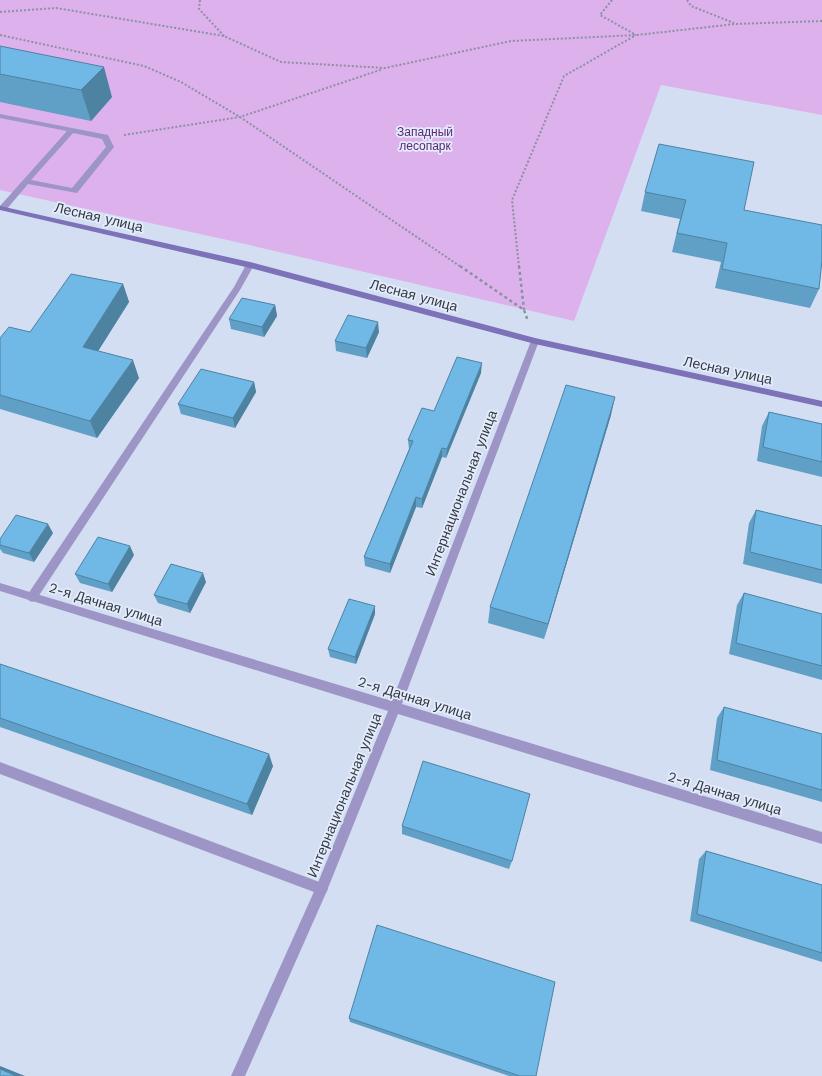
<svg xmlns="http://www.w3.org/2000/svg" width="822" height="1076" viewBox="0 0 822 1076" font-family="'Work Sans',sans-serif">
<style>
.green{fill:#ddb1ec}
.lines{fill:none;stroke-linecap:round;stroke-linejoin:round}
.path-far1{stroke:#8a91a0;stroke-width:2;stroke-dasharray:2 2;stroke-linecap:butt}
.path{stroke:#8a91a0;stroke-width:2.5;stroke-dasharray:3 3;stroke-linecap:butt}
.lane{fill:#9c95c6;fill-rule:evenodd}
.street{fill:#9c95c6;fill-rule:evenodd}
.secondary{fill:#7d71b7;fill-rule:evenodd}
.wall{fill:#609fc6}
.shaded-wall{fill:#4e82a1}
.building{fill:#70b9e6;stroke:#4e82a1}
.labels{text-anchor:middle;dominant-baseline:central;stroke-width:3.5;stroke-linejoin:round;paint-order:stroke}
.far-park-label{font-size:12px;fill:#5e276f;stroke:#e3ecfc}
.street-label{font-size:14px;fill:#353941;stroke:#e3ecfc}
</style>
<rect width="100%" height="100%" fill="#d4def3"/>
<polygon class="green" points="0,0 822,0 822,115 661,85 574,321 232,241 0,190"/>
<g class="lines">
<g class="path-far1">
<polyline points="200,0 199,9 224,36"/>
<polyline points="612,0 600,15 636,35"/>
<polyline points="687,0 691,6 734,23"/>
<polyline points="0,12 56,8 224,36 281,62 385,68 511,41 637,35 735,24 822,21"/>
<polyline points="0,35 144,66 181,82 240,117 461,267"/>
<polyline points="124,135 240,117 383,69"/>
<polyline points="519,267 512,200 564,76 636,35"/>
</g>
<g class="path">
<polyline points="460,266 524,310 528,321"/>
<polyline points="519,266 524,310"/>
</g>
<g class="lane">
<path d="M 0,114 L 108,135 L 114,147 L 77,193 L 28,184 L 6,210 L 0,210 L 0,206 L 67,131 L 0,118 ZM 73,133 L 102,139 L 106,147 L 72,188 L 31,180 Z"/>
<polygon points="250,262 254,265 240,290 36,600 32,602 28,600 27,597 28,594 234,287 247,263"/>
<polygon points="0,762 322,883 326,885 328,889 326,893 322,895 0,774"/>
</g>
<polygon class="street" points="535,338 539,341 402,704 822,832 822,844 398,714 326,893 245,1076 231,1076 317,885 388,711 0,591 0,583 392,701 531,341"/>
<polygon class="secondary" points="0,206 250,262 535,338 822,401 822,407 535,344 250,268 0,210"/>
</g>
<g class="wall">
<polygon points="0,46 112,97 91,121 0,102"/>
<polygon points="645,192 744,210 819,289 810,308 715,288 721,262 672,252 680,219 641,211"/>
<polygon points="123,284 129,302 98,351 139,378 97,438 0,409 0,338 30,332"/>
<polygon points="275,305 277,316 264,337 231,329 229,319"/>
<polygon points="379,332 367,358 336,351 335,341"/>
<polygon points="481,373 446,458 442,457 422,508 416,507 390,573 365,566 364,557 409,449 408,440 434,411"/>
<polygon points="254,382 256,392 235,428 181,414 178,404"/>
<polygon points="769,412 822,424 822,477 757,461 762,426"/>
<polygon points="611,415 544,639 488,623 490,607"/>
<polygon points="756,510 822,526 822,584 743,564 749,523"/>
<polygon points="53,533 34,562 3,553 0,549 0,539"/>
<polygon points="134,555 112,592 80,583 75,574"/>
<polygon points="206,582 190,613 158,603 154,595"/>
<polygon points="744,593 822,614 822,680 729,654 737,605"/>
<polygon points="375,614 356,664 330,657 328,649"/>
<polygon points="0,664 273,766 252,815 0,727"/>
<polygon points="724,707 822,734 822,802 710,770 717,718"/>
<polygon points="402,826 512,861 509,869 402,834"/>
<polygon points="706,851 822,885 822,962 690,921 699,859"/>
<polygon points="349,1018 536,1076 509,1076 350,1022"/>
</g>
<g class="shaded-wall">
<polygon points="104,67 112,97 91,121 81,90"/>
<polygon points="123,284 129,302 90,364 83,347"/>
<polygon points="275,305 277,316 264,337 262,327"/>
<polygon points="378,322 379,332 367,358 366,348"/>
<polygon points="133,360 139,378 97,438 90,421"/>
<polygon points="482,363 481,373 446,458 447,449"/>
<polygon points="254,382 256,392 235,428 233,418"/>
<polygon points="615,397 611,415 544,639 548,624"/>
<polygon points="442,448 442,457 422,508 422,499"/>
<polygon points="416,497 416,507 390,573 390,564"/>
<polygon points="48,524 53,533 34,562 29,553"/>
<polygon points="130,546 134,555 112,592 108,584"/>
<polygon points="203,573 206,582 190,613 187,604"/>
<polygon points="375,606 375,614 356,664 355,657"/>
<polygon points="269,754 273,766 252,815 247,804"/>
<polygon points="0,1066 25,1076 16,1076 0,1069"/>
</g>
<g class="building">
<polygon points="0,46 104,67 81,90 0,74"/>
<polygon points="659,144 754,162 744,210 822,225 822,260 819,289 722,269 727,243 677,233 686,200 645,192"/>
<polygon points="71,274 123,284 83,347 133,360 90,421 0,395 0,338 9,327 30,332"/>
<polygon points="242,298 275,305 262,327 229,319"/>
<polygon points="348,315 378,322 366,348 335,341"/>
<polygon points="457,357 482,363 447,449 442,448 422,499 416,497 390,564 364,557 413,441 408,440 422,408 434,411"/>
<polygon points="201,369 254,382 233,418 178,404"/>
<polygon points="566,385 615,397 548,624 490,607"/>
<polygon points="769,412 822,424 822,462 763,447"/>
<polygon points="756,510 822,526 822,570 750,552"/>
<polygon points="16,515 48,524 29,553 0,545 0,539"/>
<polygon points="98,537 130,546 108,584 75,574"/>
<polygon points="171,564 203,573 187,604 154,595"/>
<polygon points="744,593 822,614 822,666 736,643"/>
<polygon points="349,599 375,606 355,657 328,649"/>
<polygon points="0,664 269,754 247,804 0,718"/>
<polygon points="724,707 822,734 822,790 717,760"/>
<polygon points="423,761 530,794 512,861 402,826"/>
<polygon points="706,851 822,885 822,953 697,914"/>
<polygon points="377,925 555,982 536,1076 520,1076 349,1018"/>
<polygon points="0,1069 16,1076 0,1076"/>
</g>
<g class="labels">
<g class="far-park-label">
<text x="425" y="132">Западный<tspan x="425" dy="14">лесопарк</tspan></text>
</g>
<g class="street-label">
<text transform="translate(99 217) rotate(13)">Лесная улица</text>
<text transform="translate(414 295) rotate(15)">Лесная улица</text>
<text transform="translate(728 370) rotate(12)">Лесная улица</text>
<text transform="translate(461 493) rotate(-69)">Интернациональная улица</text>
<text transform="translate(106 604) rotate(17)">2-я Дачная улица</text>
<text transform="translate(415 698) rotate(17)">2-я Дачная улица</text>
<text transform="translate(725 793) rotate(17)">2-я Дачная улица</text>
<text transform="translate(344 795) rotate(-68)">Интернациональная улица</text>
</g>
</g>
</svg>
